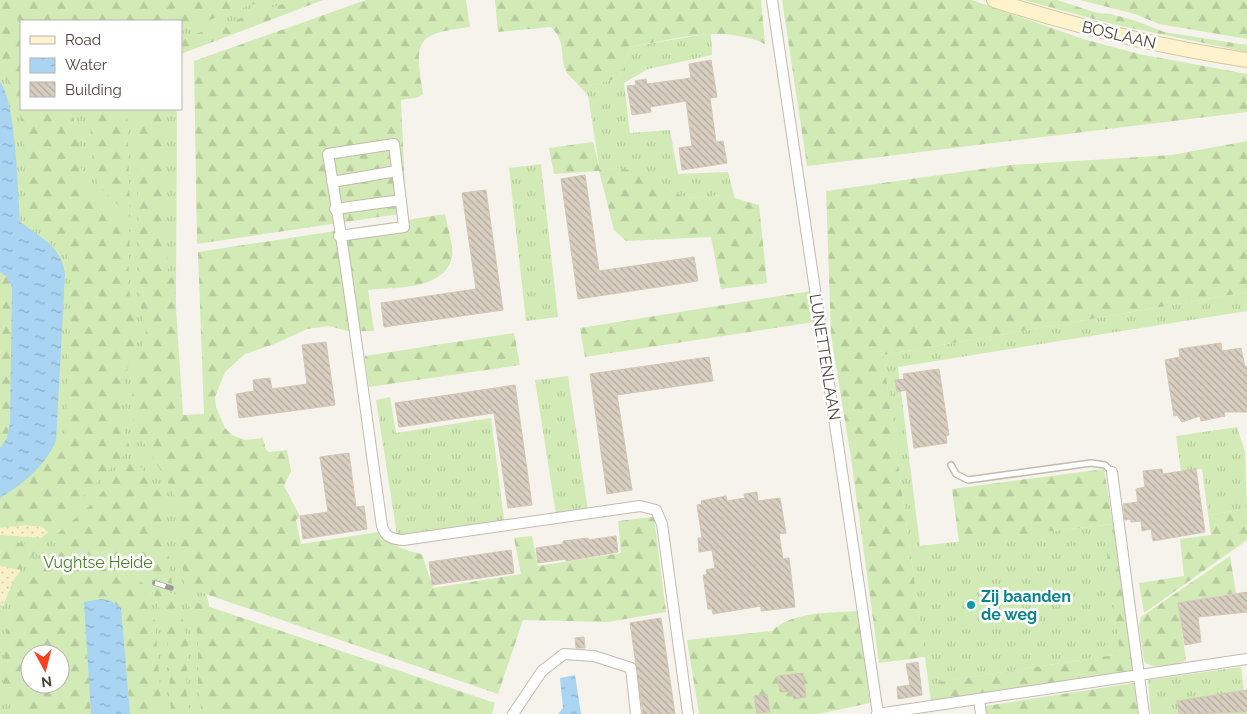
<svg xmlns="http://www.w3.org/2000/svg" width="1247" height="714" viewBox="0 0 1247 714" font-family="Raleway,sans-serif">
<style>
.grass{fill:url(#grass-tufts);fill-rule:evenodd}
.forest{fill:url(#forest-firs);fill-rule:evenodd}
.sand{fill:url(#sand-dots)}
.water{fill:url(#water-ripples)}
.building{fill:url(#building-back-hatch);stroke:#d3c7b4}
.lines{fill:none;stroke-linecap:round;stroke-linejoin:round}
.lane-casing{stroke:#c2bbae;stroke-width:8}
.street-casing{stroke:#c2bbae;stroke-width:12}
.secondary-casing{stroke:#d6c79b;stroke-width:16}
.lane{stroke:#fff;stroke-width:5}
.street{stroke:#fff;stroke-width:10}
.secondary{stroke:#fff3cd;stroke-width:14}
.rail-casing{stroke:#9a9a9a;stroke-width:5.5}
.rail{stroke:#fff;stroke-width:4;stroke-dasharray:11;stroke-linecap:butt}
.culture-dot{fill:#0f9aa8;stroke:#fff;stroke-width:2}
.labels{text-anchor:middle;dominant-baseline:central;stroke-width:5;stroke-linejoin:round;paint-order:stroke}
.street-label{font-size:16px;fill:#4b4439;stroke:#fff}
.park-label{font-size:16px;fill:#4a7f2a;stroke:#fff}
.culture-label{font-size:16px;font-weight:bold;fill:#0d838f;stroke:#fff;text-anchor:start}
</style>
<defs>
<pattern id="grass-tufts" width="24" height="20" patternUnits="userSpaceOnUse" patternTransform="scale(1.25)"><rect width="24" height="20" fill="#d2eab5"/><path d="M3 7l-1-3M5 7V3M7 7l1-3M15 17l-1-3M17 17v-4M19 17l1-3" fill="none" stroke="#b6ca9c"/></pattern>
<pattern id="forest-firs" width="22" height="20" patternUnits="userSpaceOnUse" patternTransform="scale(1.25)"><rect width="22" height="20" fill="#d2eab5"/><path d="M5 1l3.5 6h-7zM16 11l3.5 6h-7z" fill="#b6ca9c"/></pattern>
<pattern id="sand-dots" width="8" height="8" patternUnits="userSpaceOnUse" patternTransform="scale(1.25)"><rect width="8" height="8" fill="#f9efc9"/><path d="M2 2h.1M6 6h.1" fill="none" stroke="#d7cead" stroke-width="1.8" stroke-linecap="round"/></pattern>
<pattern id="water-ripples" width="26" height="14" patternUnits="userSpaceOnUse" patternTransform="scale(1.25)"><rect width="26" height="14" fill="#a9d4f2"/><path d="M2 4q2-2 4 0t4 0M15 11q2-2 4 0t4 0" fill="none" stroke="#8caec5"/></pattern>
<pattern id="building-back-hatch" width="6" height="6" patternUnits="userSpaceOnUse" patternTransform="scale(1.25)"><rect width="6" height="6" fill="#d8cfc1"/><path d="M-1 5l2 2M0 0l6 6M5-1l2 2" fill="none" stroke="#b1aa9e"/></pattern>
</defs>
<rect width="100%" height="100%" fill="#f6f3ec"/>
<g class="grass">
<path d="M 0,0 L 299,0 L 181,42 L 181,21 L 21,21 L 21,109 L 177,109 L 175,467 L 236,714 L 0,714 ZM 30,654 L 60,654 L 60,684 L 30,684 Z"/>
<polygon points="711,33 712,55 648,69 624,83 630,133 670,130 678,174 728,172 735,199 724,195 688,198 677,194 657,180 616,168 600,171 588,95 581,88 619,78 631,47"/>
<polygon points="541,164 558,317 526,321 509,168"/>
<polygon points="1247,292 1247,311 898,367 920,546 1113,524 1117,534 1120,654 939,682 941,699 931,701 883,355"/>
<polygon points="568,376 588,511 556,514 535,380"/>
<polygon points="390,397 396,433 491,418 505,527 397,535 376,400"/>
<polygon points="1237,427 1245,452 1247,509 1208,515 1202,469 1181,471 1176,436"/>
<polygon points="1241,667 1247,714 1151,714 1148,680"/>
</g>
<g class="forest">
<polygon points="0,0 265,0 181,30 181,21 22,21 0,8"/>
<polygon points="294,0 323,0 181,54 181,39"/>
<path d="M 366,0 L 466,0 L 470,27 C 413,34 415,42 423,94 L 419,97 L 401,100 L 406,213 L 197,244 L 194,61 Z"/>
<path d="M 495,0 L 761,0 L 765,44 C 722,24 676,39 631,47 L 619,78 L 581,88 C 577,83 571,78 567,73 C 558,57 568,43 551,27 L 498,32 Z"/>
<polygon points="782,0 972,0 1083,39 1139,54 1247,74 1247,112 807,166"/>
<polygon points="1024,0 1057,0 1097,13 1111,14 1136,21 1164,32 1247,45 1247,52 1112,24"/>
<polygon points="1080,0 1247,0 1247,39 1159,24 1135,14"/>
<path d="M 0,19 L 21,32 L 21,109 L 72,109 L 85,190 L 88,190 L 130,232 L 128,285 L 136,324 L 136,338 L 124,382 L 121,408 L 122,423 L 130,449 L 48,532 C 36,520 15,526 0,528 L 0,498 C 23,484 45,466 56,441 L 65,442 L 72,274 C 68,236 48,239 28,214 L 21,117 L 16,94 L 0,68 Z"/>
<polygon points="88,109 127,109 130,217 97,184"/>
<path d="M 136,109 L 164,109 L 168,278 L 174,277 L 183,415 L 204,414 L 198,252 L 445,214 C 447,226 454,245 452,257 C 444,291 394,287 368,290 L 374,331 L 347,331 L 329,326 L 307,329 L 277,343 L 245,354 L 225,372 L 215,397 L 216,407 L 225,428 L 232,435 L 245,440 L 263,438 L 266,450 L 269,452 L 287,450 L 291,471 L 284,486 L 300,516 L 296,520 L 301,544 L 385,531 C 391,547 407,551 422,554 L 433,588 L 521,574 L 514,538 L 532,536 L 538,566 L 621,553 L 618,521 L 654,517 L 666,612 L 608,622 L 523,620 L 498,694 L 185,587 L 174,492 L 136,430 L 131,409 L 135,369 L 146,332 L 140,302 Z"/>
<polygon points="1247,141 1247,292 883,355 925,657 879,663 851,458 831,335 826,191 1010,165 1172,155"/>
<polygon points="593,142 600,170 616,168 626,169 657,180 677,194 688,198 724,195 759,205 767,283 721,289 711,237 626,241 614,230 599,171 554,174 549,148"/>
<polygon points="0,272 7,277 12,287 10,422 7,438 0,448"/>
<polygon points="811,291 815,322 585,357 580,328"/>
<polygon points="514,333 520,365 369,387 365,356"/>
<polygon points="134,457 161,495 172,584 52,542 56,535 94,502 123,467"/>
<polygon points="1104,469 1113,524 959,542 952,489"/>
<polygon points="1247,509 1247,540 1144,613 1139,583 1184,576 1180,539 1211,535 1208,515"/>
<polygon points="1117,534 1137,670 941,699 938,682 1120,654 1105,540"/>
<polygon points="0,542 37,544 38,549 21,570 0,566"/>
<path d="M 49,548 L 81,558 L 141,581 L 144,585 L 146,597 L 155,621 L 162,714 L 130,714 L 121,608 L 84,602 L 91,714 L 20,714 C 16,708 9,702 6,695 C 2,687 3,673 4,665 C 6,616 16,585 49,548 ZM 30,654 L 60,654 L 60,684 L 30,684 Z"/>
<path d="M 1230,556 L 1236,593 L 1178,603 L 1186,660 C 1177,666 1151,670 1144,661 L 1139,626 L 1141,617 Z"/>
<path d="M 153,586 L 177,595 L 188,643 L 186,690 L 190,714 L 171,714 C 169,683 171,650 164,620 C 161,608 153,598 153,586 Z"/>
<polygon points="192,601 495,703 492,714 202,714 198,690 198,635 188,602"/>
<path d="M 858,611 L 870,703 L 818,714 L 699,714 L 687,640 L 772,631 C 792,611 831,613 858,611 Z"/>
<polygon points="1134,683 1138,714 985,714 986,706"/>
</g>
<g class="sand">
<polygon points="25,525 42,527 48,532 41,538 0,535 0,528"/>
<polygon points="0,566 21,570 12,583 3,607 0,603"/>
</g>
<g class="water">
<path d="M 0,82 C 16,102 18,193 20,222 C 41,238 61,246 65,274 L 56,441 C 45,466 23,484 0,498 L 0,448 L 7,438 L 10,422 L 12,287 L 7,277 L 0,272 Z"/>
<polygon points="101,599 111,601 121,608 130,714 91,714 84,602"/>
<polygon points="575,675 581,714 558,714 563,708 560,678"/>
</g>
<g class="building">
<polygon points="711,60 717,97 710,98 716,142 723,141 727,163 682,170 679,148 692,146 686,101 650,107 651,112 632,115 627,86 636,85 635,81 646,79 647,84 691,78 689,64"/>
<polygon points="585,175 599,271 694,257 698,281 578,299 561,179"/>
<polygon points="486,190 503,310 384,327 381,303 476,289 462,193"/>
<polygon points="326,342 335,405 239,418 236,394 254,391 253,380 270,378 272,389 307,384 302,345"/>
<polygon points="1221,343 1222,351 1241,348 1245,367 1247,366 1247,412 1224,412 1225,416 1201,421 1200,416 1182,422 1177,415 1174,416 1165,360 1180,357 1179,349"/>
<polygon points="709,357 713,381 617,395 632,490 607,494 590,374"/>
<polygon points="939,369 949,435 946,436 947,443 914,448 906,390 897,392 895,380 904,379 903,374"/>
<polygon points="515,385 532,505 508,508 494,413 399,427 395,403"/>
<polygon points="349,453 356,507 364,506 367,529 303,539 300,516 328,512 320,457"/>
<polygon points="1162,469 1163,474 1196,469 1205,532 1153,541 1151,529 1142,531 1141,521 1131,522 1131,519 1125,520 1123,504 1138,502 1136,489 1145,487 1143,471"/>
<polygon points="757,492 758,501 780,498 786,533 779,534 783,559 789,558 795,607 761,611 761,606 713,614 712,609 708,609 703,575 707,575 706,570 715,568 712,550 699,552 698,538 702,538 697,505 702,504 701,501 726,496 727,501 745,498 744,494"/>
<polygon points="616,536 618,552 566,561 566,559 538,563 536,548 563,544 563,541 588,538 588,540"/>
<polygon points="511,550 514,573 432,585 429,562"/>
<polygon points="1247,592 1247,612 1198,617 1201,642 1185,645 1178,603"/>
<polygon points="661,618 675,714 643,714 630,623"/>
<polygon points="584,637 585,648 576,648 575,638"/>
<polygon points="918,662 922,695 898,699 897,687 910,685 906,664"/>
<polygon points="803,673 806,697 794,699 792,691 780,692 778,676"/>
<polygon points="1247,690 1247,712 1179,714 1177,701"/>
<polygon points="767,694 770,712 757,713 754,696"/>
</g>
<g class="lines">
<defs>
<polyline id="lane" points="951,465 956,474 968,480 1091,463 1105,465 1112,472"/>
<g id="street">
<polyline points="772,0 878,714"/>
<polyline points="332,182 397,171"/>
<polyline points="335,209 401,200"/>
<path d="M 339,236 L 404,227 L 394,144 L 328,154 C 349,278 364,402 382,526 C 385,537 392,539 403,540 L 640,506 L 656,510 L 662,524 L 688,714"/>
<polyline points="1112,472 1144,714"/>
<polyline points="979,699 981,714"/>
<polyline points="513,714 542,671 564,654 594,656 631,668 636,714"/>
<polyline points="877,714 1247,659"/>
</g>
<path id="secondary" d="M 994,0 C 1077,27 1161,47 1247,60"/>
</defs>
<use href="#lane" class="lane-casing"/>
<use href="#street" class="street-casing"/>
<use href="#secondary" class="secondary-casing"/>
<use href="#lane" class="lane"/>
<use href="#street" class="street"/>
<use href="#secondary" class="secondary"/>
<defs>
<polyline id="rail" points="155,583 171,588"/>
</defs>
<use href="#rail" class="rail-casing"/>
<use href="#rail" class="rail"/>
</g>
<circle class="culture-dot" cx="971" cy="605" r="5"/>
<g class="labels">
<g class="street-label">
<text transform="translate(1119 35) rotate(13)">BOSLAAN</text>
<text transform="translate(825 357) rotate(81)">LUNETTENLAAN</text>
</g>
<g class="park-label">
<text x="98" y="562">Vughtse Heide</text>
</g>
<g class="culture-label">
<text x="981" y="596">Zij baanden<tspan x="981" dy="18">de weg</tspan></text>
</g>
</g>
<rect x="20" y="20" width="162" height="90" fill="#ffffff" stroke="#b7b4b0"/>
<rect x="30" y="36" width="25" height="8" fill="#fff3cd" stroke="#b7b4b0"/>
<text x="65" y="45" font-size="15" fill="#4b4439">Road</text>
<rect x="30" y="58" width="25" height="15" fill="url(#water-ripples)" stroke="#b7b4b0"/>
<text x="65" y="70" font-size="15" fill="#4b4439">Water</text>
<rect x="30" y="82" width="25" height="15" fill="url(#building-back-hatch)" stroke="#b7b4b0"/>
<text x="65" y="95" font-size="15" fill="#4b4439">Building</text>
<g transform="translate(45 669) rotate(173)"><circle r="24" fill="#ffffff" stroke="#b7b4b0"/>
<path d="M0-4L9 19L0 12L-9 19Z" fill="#fc3f1d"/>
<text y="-8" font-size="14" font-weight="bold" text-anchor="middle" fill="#4b4439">N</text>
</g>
</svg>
